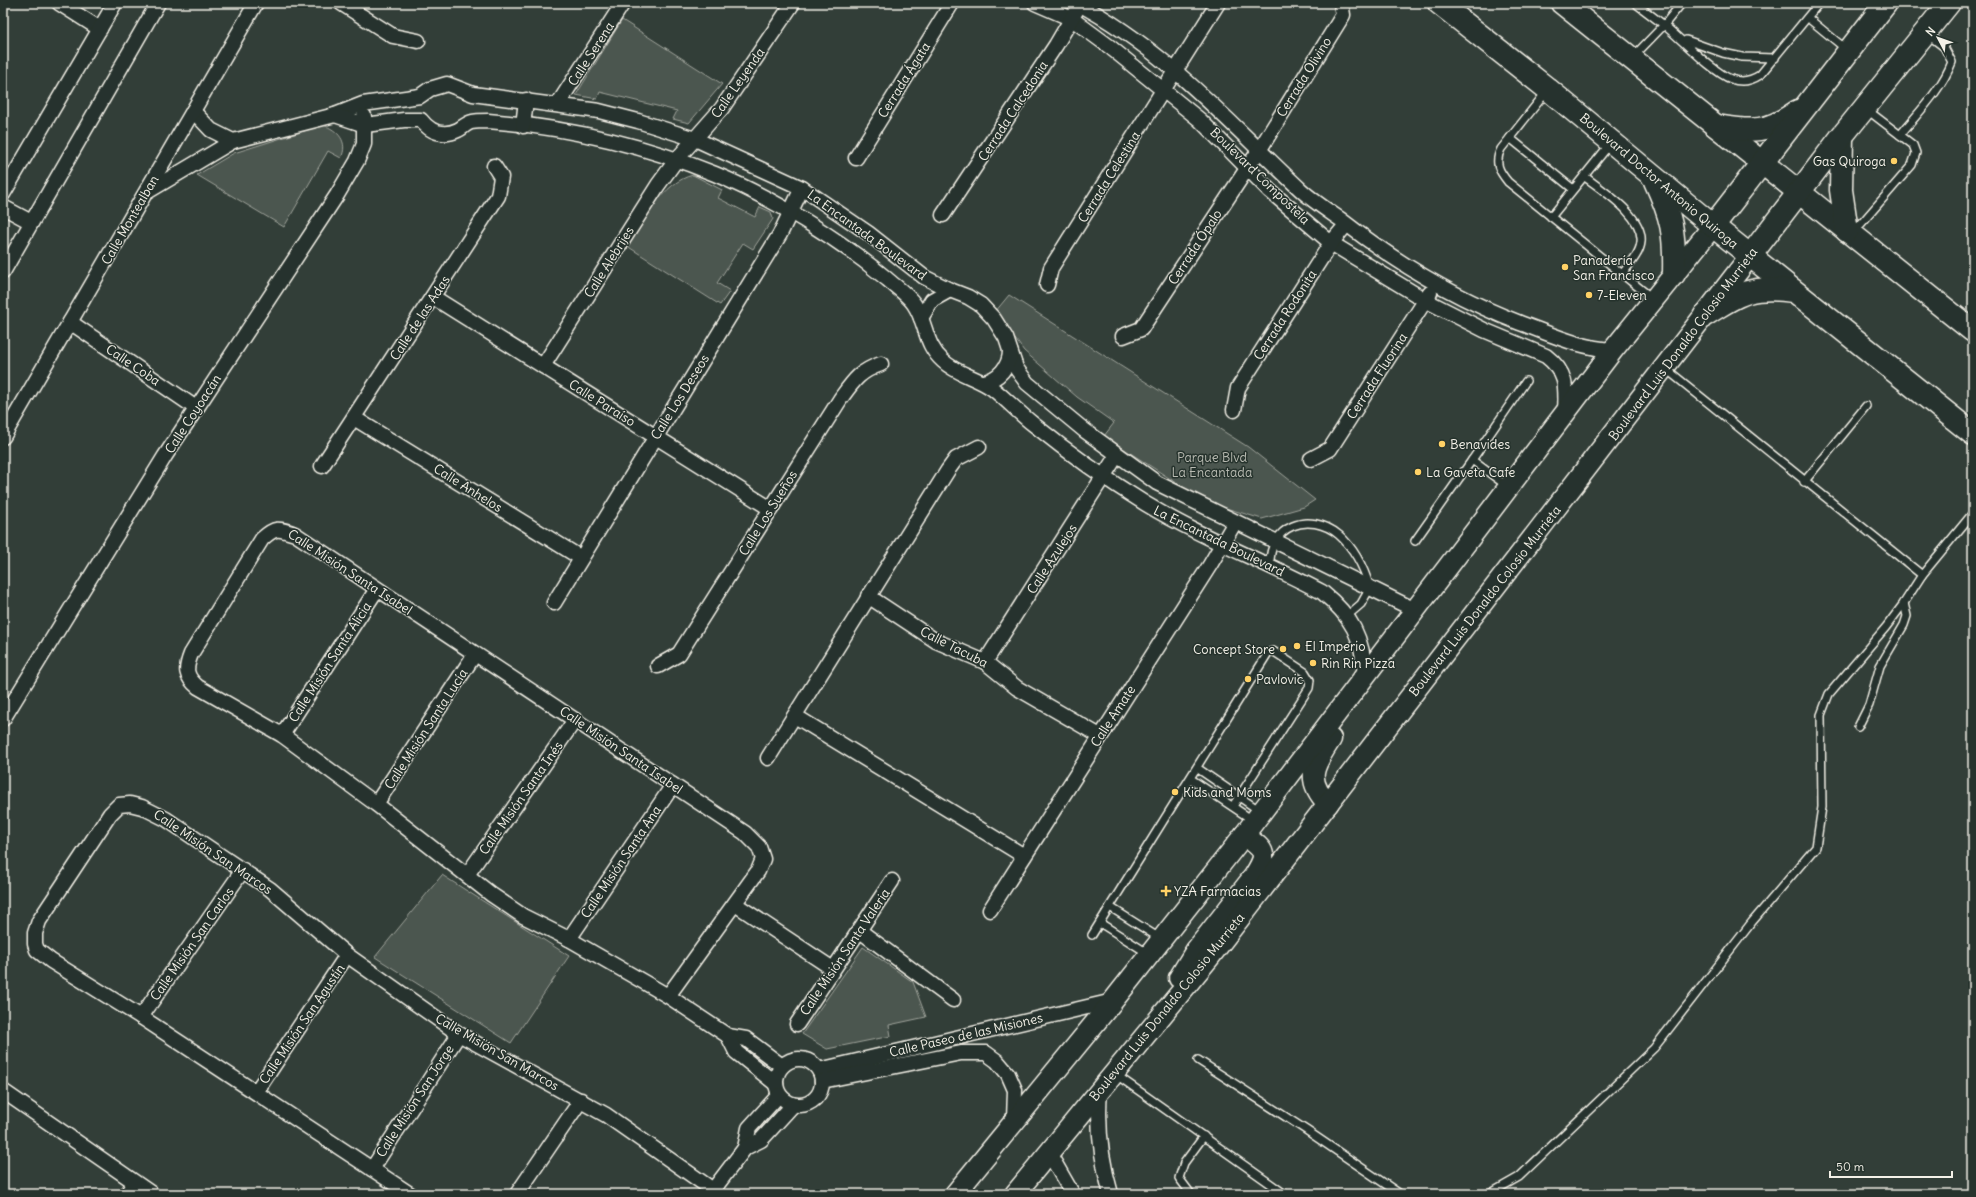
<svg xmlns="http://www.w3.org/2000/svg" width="1976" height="1197" viewBox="0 0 1976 1197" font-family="Delius,sans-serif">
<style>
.park{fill:#4c564f;stroke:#a0a49c}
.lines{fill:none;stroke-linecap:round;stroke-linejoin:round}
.lane-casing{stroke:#f4f1e8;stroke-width:10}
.street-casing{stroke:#f4f1e8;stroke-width:17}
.secondary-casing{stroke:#f4f1e8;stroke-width:23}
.primary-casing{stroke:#f4f1e8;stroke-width:25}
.lane{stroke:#26332d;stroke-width:7}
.street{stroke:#26332d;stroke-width:14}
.secondary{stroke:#26332d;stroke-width:20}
.primary{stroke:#26332d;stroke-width:22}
.poi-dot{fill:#ffd166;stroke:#26332d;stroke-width:1.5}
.labels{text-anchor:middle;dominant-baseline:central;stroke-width:3;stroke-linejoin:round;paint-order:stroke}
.street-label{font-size:13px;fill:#f4f1e8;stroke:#26332d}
.poi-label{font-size:13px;fill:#f4f1e8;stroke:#26332d;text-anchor:start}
.park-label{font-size:13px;fill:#b9bbb2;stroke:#26332d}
</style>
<rect width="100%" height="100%" fill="#323e38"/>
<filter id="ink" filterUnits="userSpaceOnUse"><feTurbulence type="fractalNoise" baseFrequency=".025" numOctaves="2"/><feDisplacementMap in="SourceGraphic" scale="8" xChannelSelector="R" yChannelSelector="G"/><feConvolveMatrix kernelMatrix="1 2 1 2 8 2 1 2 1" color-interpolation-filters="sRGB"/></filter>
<g filter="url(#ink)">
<g class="park">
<polygon points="622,20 722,84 689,123 673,119 677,111 600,92 597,99 576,95"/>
<path d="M 323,125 C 338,130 349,142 341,158 L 328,151 L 284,227 L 197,175 L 234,153 Z"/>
<path d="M 693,175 L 722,190 L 718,198 L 755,217 L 760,207 L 771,212 L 773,219 L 753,249 L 743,243 L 717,283 L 730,291 L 720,305 L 627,246 C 643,222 663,182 693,175 Z"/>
<polygon points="1009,295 1248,447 1315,500 1304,507 1262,519 1206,502 1104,436 1114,423 1077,397 1024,351 995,312"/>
<polygon points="442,875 569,956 511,1043 375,957"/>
<polygon points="863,947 913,982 926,1017 889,1025 891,1036 827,1049 802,1034"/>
</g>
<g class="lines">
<defs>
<g id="lane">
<path d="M 1682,3 L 1664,25 C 1681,39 1714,73 1731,79 C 1742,83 1751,81 1760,75 L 1819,3"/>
<polyline points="1808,18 1847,50"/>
<polyline points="1686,40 1723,53 1742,57 1775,58"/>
<polyline points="1633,57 1664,25 1635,3"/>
<path d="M 1547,91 L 1501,149 C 1494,163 1499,171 1508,182 L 1653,299"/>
<path d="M 1900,135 C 1918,113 1942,89 1952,62 L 1944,47 L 1927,34"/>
<polyline points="1510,138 1573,189"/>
<path d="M 1584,176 C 1603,191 1644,216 1641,242 C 1640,254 1629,265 1622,274"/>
<polyline points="1551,217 1610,144"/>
<polyline points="1854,232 1912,165 1916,153 1913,145 1866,109"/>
<polyline points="1804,482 1866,406"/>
<polyline points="1507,486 1472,460 1526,381"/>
<polyline points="1415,541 1472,460"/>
<path d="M 1270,566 C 1268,526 1309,510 1339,535 C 1355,549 1364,568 1370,588 L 1361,604 L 1347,616"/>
<polyline points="1922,575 1973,513"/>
<polyline points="1858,727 1869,705 1880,666 1904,625 1907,616 1904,603"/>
<polyline points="1197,768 1260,811"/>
<polyline points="1191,779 1254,821"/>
<polyline points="1110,907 1161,939"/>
<polyline points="1100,923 1149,954"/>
<polyline points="1092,935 1268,653 1273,651 1305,672 1310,680 1309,688 1233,806"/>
<polyline points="1198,1060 1306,1130 1400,1194"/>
<polyline points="1115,1074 1285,1194"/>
<polyline points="123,1194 131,1181"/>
<polyline points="1191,1194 1179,1178 1184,1163 1204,1136"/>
<polyline points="1489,1194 1519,1177 1654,1048 1752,922 1816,847 1822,807 1821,715 1829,694 1886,627 1904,603 1922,575 1665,368"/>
</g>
<g id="street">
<polyline points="59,3 100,29"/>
<polyline points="341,3 393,36 418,41"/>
<path d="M 1035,3 L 1072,19 L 1110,47 L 1200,120 L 1270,191 L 1331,243 L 1425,300 L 1484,330 L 1546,356 C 1568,373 1566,388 1565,413"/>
<path d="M 1077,3 C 1165,49 1229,123 1301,190 C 1313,201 1327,210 1340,219 C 1395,262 1455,298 1520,323 C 1551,334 1579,348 1613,350"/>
<polyline points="558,104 623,3"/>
<polyline points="193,111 211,130 233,141 335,115 363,104 420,96 430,89 447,84 473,94 599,111 638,121 695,139 802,188 868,233 924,277 950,290 968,297 981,305 994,319 1006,338 1016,368 1027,383 1084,430 1157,483 1415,610"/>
<path d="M 335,115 L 365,125 L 404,120 L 421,120 C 430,132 443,137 458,130 C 462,128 467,123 472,122 C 476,121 483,121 488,121 C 566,127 643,145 715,174 C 773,198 839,239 887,279 C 896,287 908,295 914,304 C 927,323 924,344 943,361 C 958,375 977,377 993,389 C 1007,400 1019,413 1033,424 C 1069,453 1107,480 1146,504 C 1202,538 1264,561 1322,592 C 1352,616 1363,638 1365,676"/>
<polyline points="523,126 526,100"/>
<polyline points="856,158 952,3"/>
<polyline points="147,192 233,141"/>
<polyline points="3,194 115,3"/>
<polyline points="3,207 31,222"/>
<polyline points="943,215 1056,45 1076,11"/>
<polyline points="3,272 158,3"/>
<polyline points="1047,285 1051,268 1218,3"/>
<polyline points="433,297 771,509"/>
<polyline points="921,318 932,300 950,290"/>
<polyline points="70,322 196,408"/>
<polyline points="1123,336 1141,329 1260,149 1343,15 1341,3"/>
<polyline points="543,366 658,185 677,159 722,108 793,3"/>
<path d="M 984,382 C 998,379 1010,367 1010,351"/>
<polyline points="1234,410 1238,388 1331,243 1346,225"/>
<polyline points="354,418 581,558"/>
<polyline points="3,437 256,3"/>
<polyline points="1311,459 1330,449 1430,293"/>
<polyline points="322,466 498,196 501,177 494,166"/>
<polyline points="868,596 936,641 985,662 1017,688 1100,736"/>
<polyline points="554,603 780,234 802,188"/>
<polyline points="985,662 1117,455"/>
<path d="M 658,666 L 679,654 L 841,398 C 854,380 860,371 881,364"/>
<polyline points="795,716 1024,856"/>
<polyline points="3,719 165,456 337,195 357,161 364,144 364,116"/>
<polyline points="282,735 377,589"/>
<polyline points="768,758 948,470 956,459 979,447"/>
<polyline points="376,804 475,654"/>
<polyline points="467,875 575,720"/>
<polyline points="735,904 833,969"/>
<polyline points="990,910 1210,565 1235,522"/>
<polyline points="860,931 953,1000"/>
<polyline points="569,939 673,785"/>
<path d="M 668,996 L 758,871 L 763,859 L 759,847 L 745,833 L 295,534 C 278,528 275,527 262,539 L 191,654 C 185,669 185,676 198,687 L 282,735 L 376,804 L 492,895 L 523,916 L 569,939 L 668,996 L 728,1036 L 746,1039 L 782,1066"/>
<polyline points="141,1017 243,870"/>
<polyline points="797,1024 892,881"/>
<polyline points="728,1036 736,1052 776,1084"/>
<circle cx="799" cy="1082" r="23"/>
<polyline points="819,1070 1113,1001"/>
<polyline points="822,1081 961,1053 986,1053 997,1061 1008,1074 1015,1090 1014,1120"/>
<polyline points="3,1091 152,1194"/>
<path d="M 1100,1091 C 1097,1126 1101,1160 1111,1194"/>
<polyline points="256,1092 347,955"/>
<polyline points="745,1148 749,1128 779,1095"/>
<polyline points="1049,1153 1072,1193"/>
<polyline points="372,1169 459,1034"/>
<polyline points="410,1194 141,1017 51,961 37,950 35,944 35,933 39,921 110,814 119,805 130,804 142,807 166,819 270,889 347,955 459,1034 606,1115 713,1190"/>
<polyline points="517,1194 581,1100"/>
<polyline points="710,1194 745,1148 761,1140 793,1105"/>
</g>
<g id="secondary">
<path d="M 1328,804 C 1304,779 1314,765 1331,739"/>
<path d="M 1179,978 L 1196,950 L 1254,876 C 1269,852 1265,851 1244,835"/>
<polyline points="955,1194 1113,1001 1244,835 1613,350 1713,226"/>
<polyline points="1015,1194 1209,958 1750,256"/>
</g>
<g id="primary">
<polyline points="1439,3 1549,90 1713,226 1973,434"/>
<polyline points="1562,3 1973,331"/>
<path d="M 1717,126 C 1753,132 1767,133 1798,111"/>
<polyline points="1842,136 1841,190 1847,231"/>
<path d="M 1655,181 C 1672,218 1675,233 1674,274"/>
<polyline points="1713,226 1886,3"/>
<polyline points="1750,256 1842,136 1949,3"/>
<path d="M 1705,315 C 1740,293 1751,285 1793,291"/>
</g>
</defs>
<use href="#lane" class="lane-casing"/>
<use href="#street" class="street-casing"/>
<use href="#secondary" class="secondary-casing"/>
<use href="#primary" class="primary-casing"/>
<use href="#lane" class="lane"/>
<use href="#street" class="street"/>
<use href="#secondary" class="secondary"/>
<use href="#primary" class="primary"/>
</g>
</g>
<g class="poi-dot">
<circle cx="1894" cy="161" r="4"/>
<circle cx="1565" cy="267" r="4"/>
<circle cx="1589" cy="295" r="4"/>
<circle cx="1442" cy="444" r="4"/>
<circle cx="1418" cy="472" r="4"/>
<circle cx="1297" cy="646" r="4"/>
<circle cx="1283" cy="649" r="4"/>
<circle cx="1313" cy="663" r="4"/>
<circle cx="1248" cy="679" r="4"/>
<circle cx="1175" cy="792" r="4"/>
<path d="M1164 885h4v4h4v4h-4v4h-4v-4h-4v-4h4z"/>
</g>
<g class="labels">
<g class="street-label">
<text transform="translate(591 54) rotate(-57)">Calle Serena</text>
<text transform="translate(1304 77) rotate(-58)">Cerrada Olivino</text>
<text transform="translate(904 80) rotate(-58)">Cerrada Ágata</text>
<text transform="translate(738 83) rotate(-55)">Calle Leyenda</text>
<text transform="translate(1013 111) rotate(-57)">Cerrada Calcedonia</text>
<text transform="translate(1260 176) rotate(44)">Boulevard Compostela</text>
<text transform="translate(1109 177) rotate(-58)">Cerrada Celestina</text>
<text transform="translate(1659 181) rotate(40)">Boulevard Doctor Antonio Quiroga</text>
<text transform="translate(130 220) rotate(-60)">Calle Montealban</text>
<text transform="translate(867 235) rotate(36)">La Encantada Boulevard</text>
<text transform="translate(1195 247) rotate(-57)">Cerrada Ópalo</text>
<text transform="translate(609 262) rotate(-58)">Calle Alebrijes</text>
<text transform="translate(1285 315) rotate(-57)">Cerrada Rodonita</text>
<text transform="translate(420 318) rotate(-57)">Calle de las Adas</text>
<text transform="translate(1683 344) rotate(-53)">Boulevard Luis Donaldo Colosio Murrieta</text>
<text transform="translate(133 365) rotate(34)">Calle Coba</text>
<text transform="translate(1377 376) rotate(-57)">Cerrada Fluorina</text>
<text transform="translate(680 397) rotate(-58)">Calle Los Deseos</text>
<text transform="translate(602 403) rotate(32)">Calle Paraíso</text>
<text transform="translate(193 414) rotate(-57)">Calle Coyoacán</text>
<text transform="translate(468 488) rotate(32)">Calle Anhelos</text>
<text transform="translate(768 513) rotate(-58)">Calle Los Sueños</text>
<text transform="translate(1219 541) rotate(26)">La Encantada Boulevard</text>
<text transform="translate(1052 559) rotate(-57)">Calle Azulejos</text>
<text transform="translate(350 572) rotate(33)">Calle Misión Santa Isabel</text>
<text transform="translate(1485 601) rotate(-52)">Boulevard Luis Donaldo Colosio Murrieta</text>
<text transform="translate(954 647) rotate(27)">Calle Tacuba</text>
<text transform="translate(330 662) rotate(-57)">Calle Misión Santa Alicia</text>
<text transform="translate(1113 716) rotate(-57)">Calle Amate</text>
<text transform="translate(426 729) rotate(-57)">Calle Misión Santa Lucía</text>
<text transform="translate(621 750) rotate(34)">Calle Misión Santa Isabel</text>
<text transform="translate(521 798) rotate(-55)">Calle Misión Santa Inés</text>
<text transform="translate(213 852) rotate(34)">Calle Misión San Marcos</text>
<text transform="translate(621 862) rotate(-56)">Calle Misión Santa Ana</text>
<text transform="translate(192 944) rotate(-55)">Calle Misión San Carlos</text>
<text transform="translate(845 952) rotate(-56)">Calle Misión Santa Valeria</text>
<text transform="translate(1167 1007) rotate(-51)">Boulevard Luis Donaldo Colosio Murrieta</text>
<text transform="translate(302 1024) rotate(-56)">Calle Misión San Agustín</text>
<text transform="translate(966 1035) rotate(-13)">Calle Paseo de las Misiones</text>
<text transform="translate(497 1052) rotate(30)">Calle Misión San Marcos</text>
<text transform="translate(415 1101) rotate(-57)">Calle Misión San Jorge</text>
</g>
<g class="poi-label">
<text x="1886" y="161" text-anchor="end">Gas Quiroga</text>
<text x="1573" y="260">Panadería<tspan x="1573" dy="15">San Francisco</tspan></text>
<text x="1597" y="295">7-Eleven</text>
<text x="1450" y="444">Benavides</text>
<text x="1426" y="472">La Gaveta Cafe</text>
<text x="1305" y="646">El Imperio</text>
<text x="1275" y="649" text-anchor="end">Concept Store</text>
<text x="1321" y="663">Rin Rin Pizza</text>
<text x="1256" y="679">Pavlovic</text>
<text x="1183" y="792">Kids and Moms</text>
<text x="1174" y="891">YZA Farmacias</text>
</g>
<g class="park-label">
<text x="1212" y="457">Parque Blvd<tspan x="1212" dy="15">La Encantada</tspan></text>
</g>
</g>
<rect width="1976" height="1197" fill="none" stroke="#26332d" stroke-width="16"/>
<rect x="8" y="8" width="1960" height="1181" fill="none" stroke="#f4f1e8" stroke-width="1.5" filter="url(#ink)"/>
<g transform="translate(1938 38) rotate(311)" stroke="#26332d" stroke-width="3" paint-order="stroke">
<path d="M0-3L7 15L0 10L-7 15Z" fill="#f4f1e8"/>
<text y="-6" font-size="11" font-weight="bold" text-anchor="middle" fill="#f4f1e8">N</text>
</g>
<path d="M1830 1171v6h122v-6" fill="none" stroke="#f4f1e8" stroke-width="2"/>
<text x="1836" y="1171" font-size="12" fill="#f4f1e8" stroke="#26332d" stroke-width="3" paint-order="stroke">50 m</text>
</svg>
